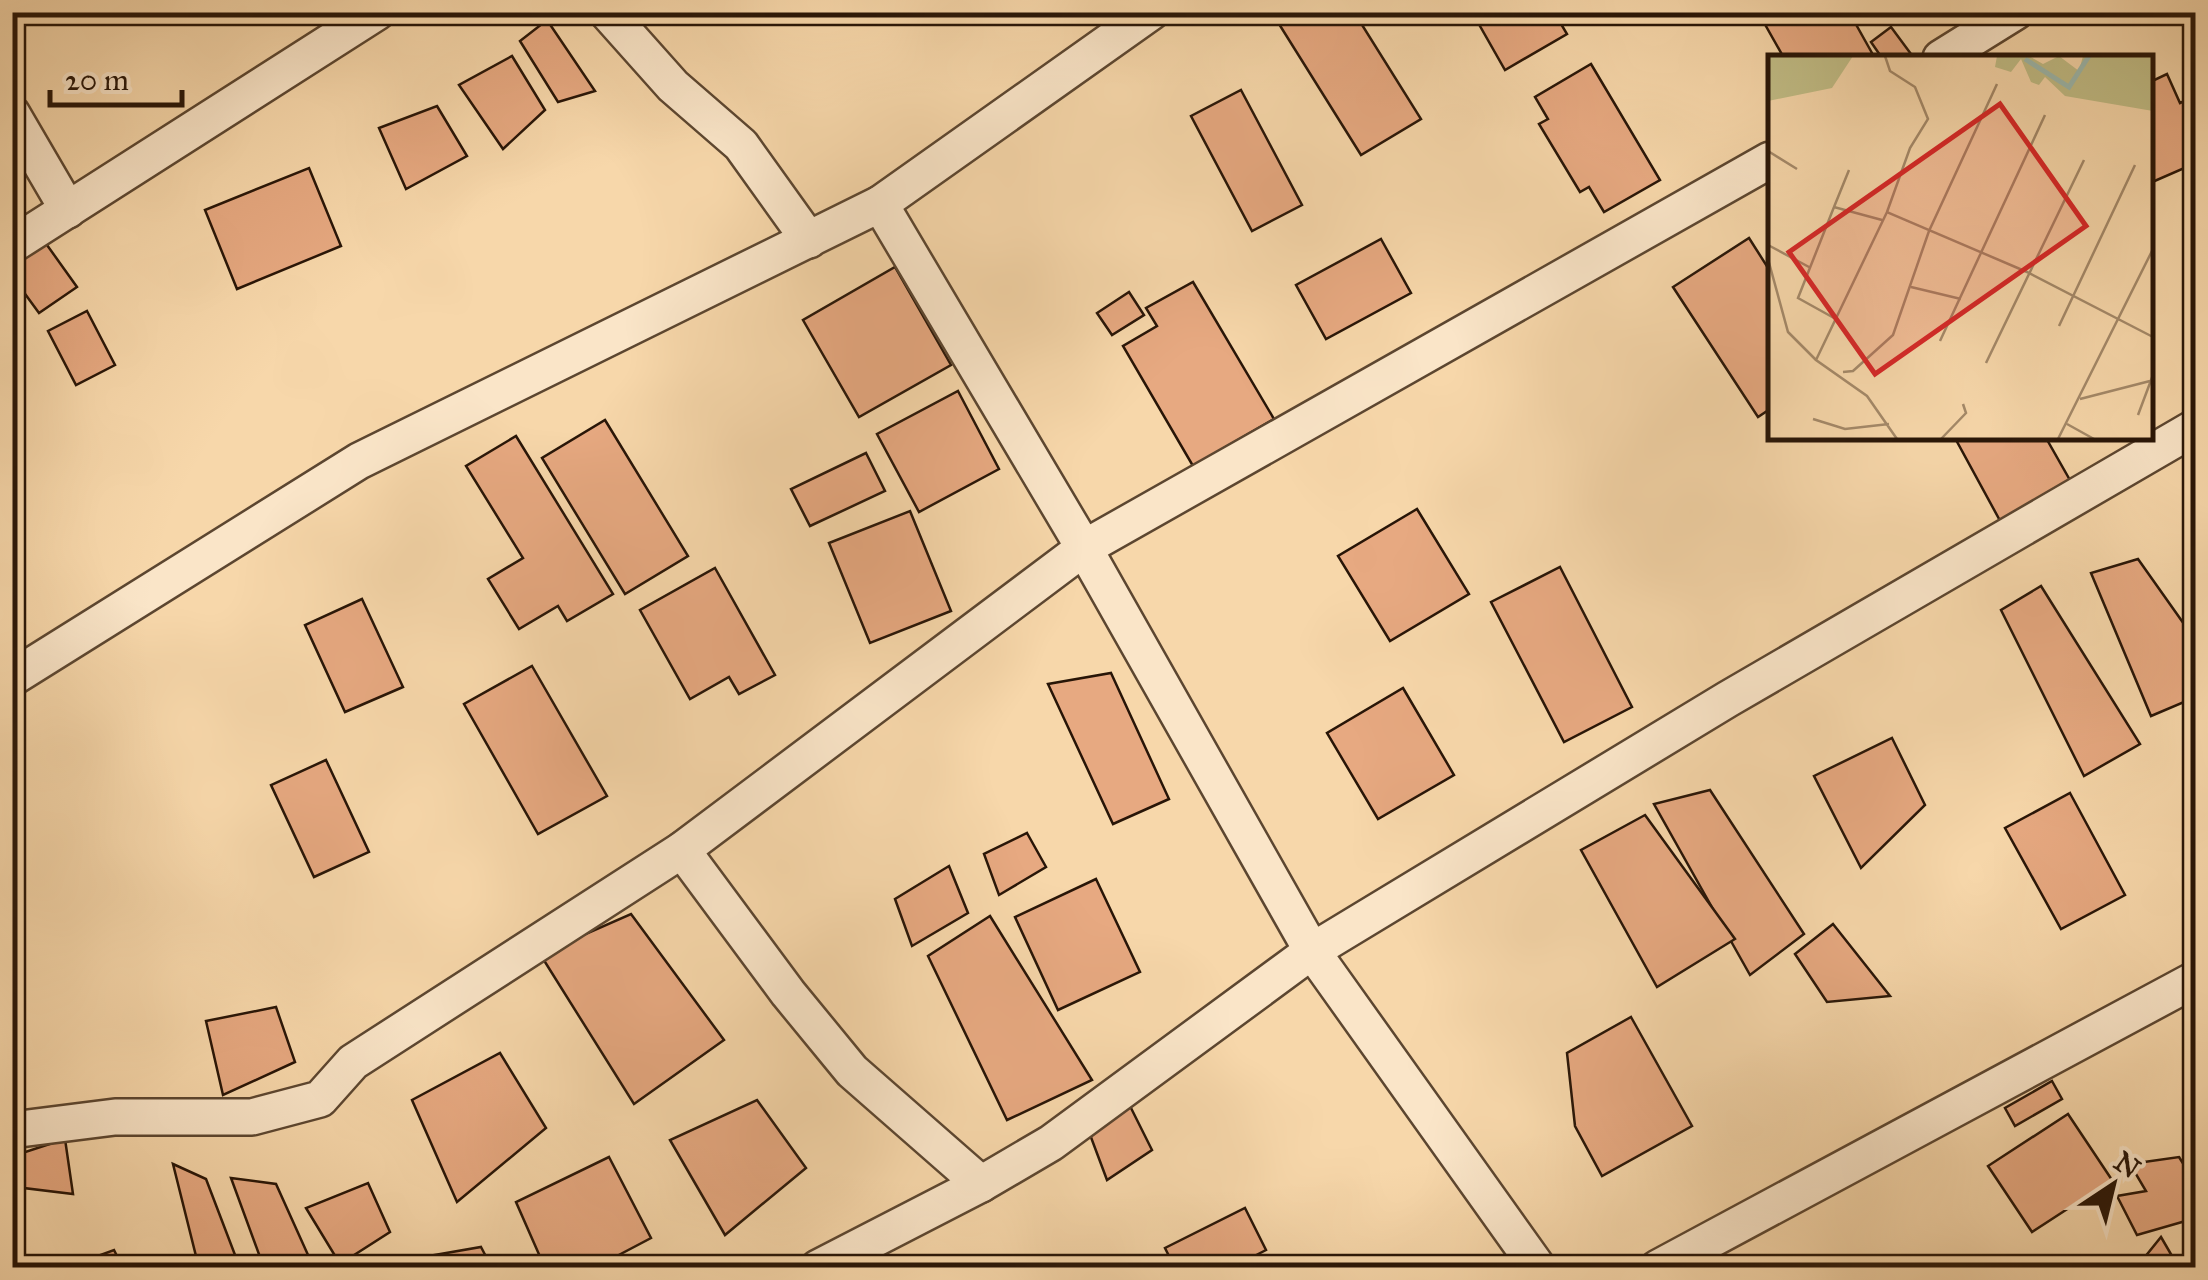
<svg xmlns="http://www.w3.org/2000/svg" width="2208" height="1280" viewBox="0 0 2208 1280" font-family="'IM FELL Great Primer',serif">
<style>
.building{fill:#e7a981;stroke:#281507;stroke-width:2.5}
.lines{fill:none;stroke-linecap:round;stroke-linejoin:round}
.minor-casing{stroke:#5c4630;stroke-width:40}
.minor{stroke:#fae5c8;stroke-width:35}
.inset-river{fill:none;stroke:#9db9ad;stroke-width:5}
.inset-road{fill:none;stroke:#a48969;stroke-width:2.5}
.view{fill:#d62828;fill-opacity:0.15;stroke:#d62828;stroke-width:5}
.inset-edge{fill:none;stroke:#281507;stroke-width:5}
</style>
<rect width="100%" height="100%" fill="#f7d7aa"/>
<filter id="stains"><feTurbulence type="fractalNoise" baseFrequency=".002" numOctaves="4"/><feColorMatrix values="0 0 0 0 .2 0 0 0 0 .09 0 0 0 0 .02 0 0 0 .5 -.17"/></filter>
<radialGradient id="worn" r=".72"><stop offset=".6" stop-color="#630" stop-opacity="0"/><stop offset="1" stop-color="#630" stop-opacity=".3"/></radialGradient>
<g class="building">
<polygon points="1279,12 1354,12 1421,119 1361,155 1274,16"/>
<polygon points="1472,12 1554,12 1567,34 1505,70"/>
<polygon points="1758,12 1849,12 1872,53 1864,58 1784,58"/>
<polygon points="547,20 595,91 558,102 520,41"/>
<polygon points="1891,27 1911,54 1906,58 1882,58 1871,42"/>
<polygon points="512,56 545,110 503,149 459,85"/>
<polygon points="1591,64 1660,180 1604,212 1589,187 1580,192 1539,124 1548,119 1535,97"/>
<polygon points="2167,74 2180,103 2196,96 2196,163 2150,183 2150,82"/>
<polygon points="1241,90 1302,205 1252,231 1191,116"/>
<polygon points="437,106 467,156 406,189 379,128"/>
<polygon points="309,168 341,246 237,289 205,210"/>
<polygon points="42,238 77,287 39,313 12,276 12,259"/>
<polygon points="1749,238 1770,271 1770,409 1758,417 1673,287"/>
<polygon points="1381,239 1411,293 1326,339 1296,285"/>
<polygon points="895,267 951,365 859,417 803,320"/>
<polygon points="1193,282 1274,419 1193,466 1123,346 1157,326 1146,308"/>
<polygon points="1129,292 1144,315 1112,335 1097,313"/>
<polygon points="87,311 115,365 76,385 48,331"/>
<polygon points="958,391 999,469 919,512 877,434"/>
<polygon points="605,420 688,556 625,594 542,458"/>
<polygon points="516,436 613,594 567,621 558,606 519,629 488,579 523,558 466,466"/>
<polygon points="1955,438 2046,438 2075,489 2004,528"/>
<polygon points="866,453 885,491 810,526 791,489"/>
<polygon points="1417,509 1469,594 1390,641 1338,556"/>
<polygon points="910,511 951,611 870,643 829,543"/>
<polygon points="2138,559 2196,641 2196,697 2151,716 2091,573"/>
<polygon points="1560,567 1632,707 1564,742 1491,602"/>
<polygon points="715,568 775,675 739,694 729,677 690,699 640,610"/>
<polygon points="2041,586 2140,744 2084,776 2001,610"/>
<polygon points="362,599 403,687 345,712 305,625"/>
<polygon points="532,666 607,796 538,834 464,704"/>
<polygon points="1111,673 1169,799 1113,824 1048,684"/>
<polygon points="1403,688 1454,775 1378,819 1327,733"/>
<polygon points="1892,738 1925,805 1861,868 1814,776"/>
<polygon points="326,760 369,852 314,877 271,785"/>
<polygon points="1710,790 1804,934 1750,975 1654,804"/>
<polygon points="2070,793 2125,895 2061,929 2005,828"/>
<polygon points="1645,815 1735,939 1657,987 1581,850"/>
<polygon points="1027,833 1046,867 999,895 984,854"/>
<polygon points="949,866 968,913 912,946 895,899"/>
<polygon points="1096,879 1140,972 1058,1010 1015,917"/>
<polygon points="631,914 724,1040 634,1104 540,954"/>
<polygon points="990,916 1092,1080 1007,1120 928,956"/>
<polygon points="1833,924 1890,996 1827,1002 1795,954"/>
<polygon points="276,1007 295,1062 223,1095 206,1021"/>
<polygon points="1631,1017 1692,1126 1602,1176 1575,1126 1567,1053"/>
<polygon points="500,1053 546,1128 457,1202 412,1100"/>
<polygon points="2052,1081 2062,1099 2015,1126 2005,1108"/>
<polygon points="757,1100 806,1168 725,1235 670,1140"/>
<polygon points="1129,1104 1152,1150 1107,1180 1089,1132"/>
<polygon points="2068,1114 2112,1180 2032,1232 1988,1166"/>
<polygon points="65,1139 73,1194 24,1188 16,1155"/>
<polygon points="609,1157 651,1238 594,1268 545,1268 516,1202"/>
<polygon points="2179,1157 2196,1184 2196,1218 2137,1235 2117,1196 2146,1191 2130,1164"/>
<polygon points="173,1164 206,1179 240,1268 199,1268"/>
<polygon points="231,1178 276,1184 313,1266 264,1268"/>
<polygon points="368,1183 390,1232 340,1264 306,1208"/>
<polygon points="1245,1208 1266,1250 1231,1268 1175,1268 1165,1248"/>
<polygon points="2161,1237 2179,1268 2136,1268"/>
<polygon points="481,1247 492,1268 410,1268 406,1260"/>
<polygon points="114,1250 123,1268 87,1268 84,1261"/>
</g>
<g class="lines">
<defs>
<g id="minor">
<polyline points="607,12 673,86 741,145 809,240"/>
<polyline points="1941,58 2015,12"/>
<polyline points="12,114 68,210"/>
<polyline points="880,204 1151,12"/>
<polyline points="12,245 377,12"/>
<polyline points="12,678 359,461 880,204 1084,548 1312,951 1538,1268"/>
<polyline points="682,850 788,993 852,1071 981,1184"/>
<polyline points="12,1130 115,1117 252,1117 320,1099 353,1062 682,850 1084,548 1770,160"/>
<polyline points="818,1268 981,1184 1051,1143 1312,951 1728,699 2196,427"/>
<polyline points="1658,1268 2196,979"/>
</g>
</defs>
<use href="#minor" class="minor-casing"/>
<use href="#minor" class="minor"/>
</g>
<g transform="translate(1768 55)">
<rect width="385" height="385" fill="#f7d7aa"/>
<path d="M 0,1 L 85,1 L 64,33 L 0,46 ZM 229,1 L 261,1 L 275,9 L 291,1 L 311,16 L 315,1 L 385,1 L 385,56 L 297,41 L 277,22 L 271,30 L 263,27 L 253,4 L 243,17 L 227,12 Z" fill="#c1bd86"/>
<path class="inset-river" d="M 257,4 L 301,32 L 321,1"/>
<path class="inset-road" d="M 117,1 L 122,16 L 147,32 L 160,64 L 142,93 L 119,157M 0,96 L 29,114M 66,152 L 81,115M 0,190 L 41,212M 0,204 L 20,277 L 48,305M 143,232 L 193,244M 66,263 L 30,243 L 66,152 L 114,165M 291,271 L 367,110M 172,286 L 277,60M 218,308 L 316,105M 75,317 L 85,316 L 125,280 L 161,176 L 229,29M 312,344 L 382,326M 370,360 L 385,320M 45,364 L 77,374 L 121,369M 299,369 L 326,384M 129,384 L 99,341 L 48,305 L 119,157 L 259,217 L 385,282M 173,384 L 198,358 L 195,349M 290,384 L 385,194"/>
<path class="view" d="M 232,49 L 318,171 L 107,319 L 21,197 Z"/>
<rect width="385" height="385" class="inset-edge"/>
</g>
<rect width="2208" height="1280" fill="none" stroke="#f7d7aa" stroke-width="50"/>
<rect x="15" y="15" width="2178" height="1250" fill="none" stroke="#281507" stroke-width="5"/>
<rect x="25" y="25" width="2158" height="1230" fill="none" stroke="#281507" stroke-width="2.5"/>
<g transform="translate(2113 1185) rotate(35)" stroke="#fae5c8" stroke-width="8" paint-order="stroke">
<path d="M0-8L18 38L0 25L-18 38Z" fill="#281507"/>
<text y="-15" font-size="28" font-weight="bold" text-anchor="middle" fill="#281507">N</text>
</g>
<path d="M50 90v15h132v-15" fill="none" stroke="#281507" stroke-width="5"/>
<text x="65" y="90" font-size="30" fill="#281507" stroke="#fae5c8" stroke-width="8" paint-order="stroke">20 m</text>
<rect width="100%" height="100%" filter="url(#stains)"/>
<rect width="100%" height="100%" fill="url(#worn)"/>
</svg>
